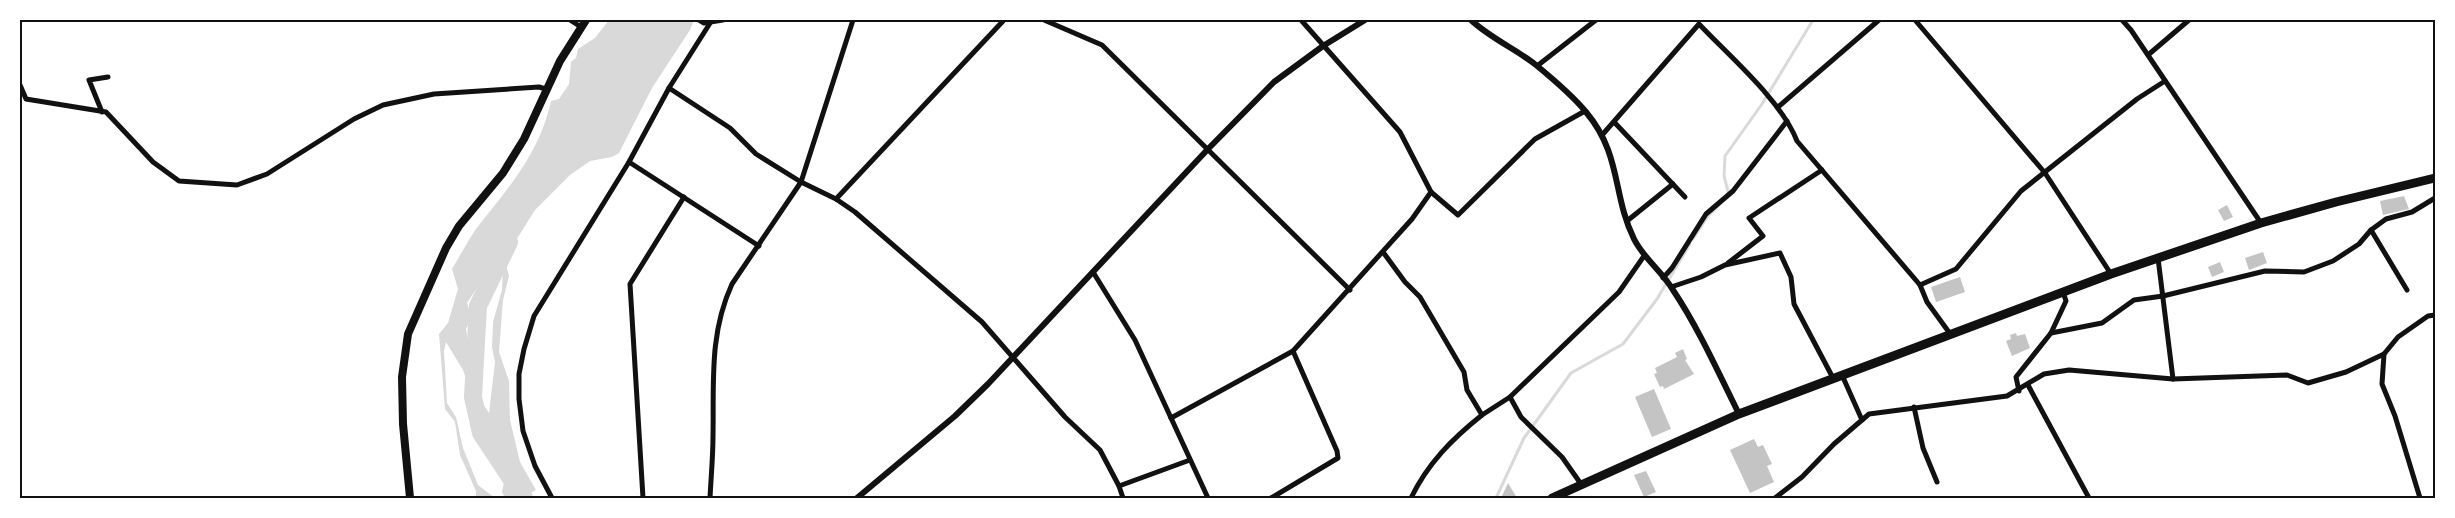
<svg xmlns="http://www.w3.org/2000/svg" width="2455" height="518" viewBox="0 0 2455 518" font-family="Quicksand,sans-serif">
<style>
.water{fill:#d9d9d9;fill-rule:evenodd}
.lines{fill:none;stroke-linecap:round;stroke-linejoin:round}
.stream{stroke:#d9d9d9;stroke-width:3}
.river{stroke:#d9d9d9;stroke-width:18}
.building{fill:#c4c4c4}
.minor{stroke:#111;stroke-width:5}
.tertiary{stroke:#111;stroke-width:6}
.secondary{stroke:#111;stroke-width:8}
.trunk{stroke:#111;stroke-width:9}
.neatline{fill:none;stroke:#111;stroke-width:2}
</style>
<rect width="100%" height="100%" fill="#fff"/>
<path class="water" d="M 609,20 L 694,20 L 690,30 L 652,88 L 619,153 L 612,157 L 590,161 L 570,175 L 535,210 L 511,248 L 506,266 L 509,276 L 503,300 L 499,352 L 509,381 L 510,420 L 520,462 L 536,490 L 522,498 L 505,498 L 502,492 L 507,468 L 483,427 L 463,370 L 446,342 L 444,351 L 447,403 L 456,417 L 463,448 L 478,485 L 495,498 L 476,498 L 476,491 L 460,455 L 455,422 L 445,409 L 439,334 L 448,323 L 458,289 L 452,269 C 460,256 467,242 476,229 C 508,188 539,155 551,101 L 559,99 L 569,84 L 571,62 L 576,58 L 578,49 L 595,38 ZM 495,261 L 503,265 L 502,290 L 493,322 L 492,347 L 495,362 L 489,413 L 477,395 L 472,348 L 468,341 L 466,329 L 472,317 L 467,303 Z"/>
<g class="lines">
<g class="stream">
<polyline points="1729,195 1724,176 1725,156 1762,104 1813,20"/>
<polyline points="1693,239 1708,216 1718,206"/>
<polyline points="1496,498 1524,438 1571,373 1623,344 1657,299 1690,244"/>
</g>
<polyline class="river" points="509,242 478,306 473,397 481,433 524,498"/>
</g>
<g class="building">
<polygon points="2404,196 2409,209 2383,215 2380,201"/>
<polygon points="2227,205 2233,217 2224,221 2218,210"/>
<polygon points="2263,252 2267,263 2249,270 2245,258"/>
<polygon points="2220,262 2224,272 2212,277 2208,267"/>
<polygon points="1960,277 1965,292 1936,302 1931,287"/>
<polygon points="2016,333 2017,336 2025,334 2030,348 2012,356 2006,341 2011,339 2010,335"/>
<polygon points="1683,349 1687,359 1685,360 1694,374 1664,389 1663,386 1660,387 1654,374 1657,373 1655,368 1677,357 1675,353"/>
<polygon points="1654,389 1671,429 1652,437 1635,397"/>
<polygon points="1754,439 1758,447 1763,445 1772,464 1767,466 1774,482 1750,493 1730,450"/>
<polygon points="1646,471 1656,492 1644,497 1634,475"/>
<polygon points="1508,483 1517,498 1501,498"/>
</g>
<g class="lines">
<g class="minor">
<polyline points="570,20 581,27"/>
<polyline points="699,20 704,23 723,20"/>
<polyline points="1044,20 1102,45 1350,290"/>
<polyline points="1915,20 2045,173 2111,274"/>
<polyline points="2122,20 2131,30 2261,223"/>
<polyline points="2148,55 2189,20"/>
<polyline points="1537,66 1596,20"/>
<polyline points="20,85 26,99 106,112 153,162 179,181 237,185 267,174 354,119 383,105 434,94 539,87 546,89"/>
<polyline points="669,88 730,128 756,154 801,182 836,199 855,212 982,322 1065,417 1100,450 1119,486"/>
<polyline points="1778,107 1879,20"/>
<polyline points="102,112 89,80 108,77"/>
<polyline points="1615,123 1685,197"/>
<path d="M 1603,134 L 1699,24 C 1730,57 1781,100 1797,141 L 1920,285 L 1927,302 L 1951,335"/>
<polyline points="629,162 759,246"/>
<polyline points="1431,192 1458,215 1535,139 1585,111"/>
<polyline points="836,199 1004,20"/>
<polyline points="1627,221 1673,184"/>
<polyline points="2371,230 2407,290"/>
<polyline points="1383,252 1405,282 1420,297 1464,372 1467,390 1482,415 1510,397 1521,417 1562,457 1581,484"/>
<polyline points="2158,258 2173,379"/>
<polyline points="1728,263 1763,236 1749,218 1822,170"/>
<polyline points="1093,272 1135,340 1208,498"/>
<polyline points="1663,278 1672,268 1706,214 1733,191 1787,121"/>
<polyline points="1920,285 1956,269 2021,191 2137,99 2165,81"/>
<polyline points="1671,287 1701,277 1725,265 1780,253 1791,277 1794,304 1833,378"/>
<polyline points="2051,333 2102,323 2134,300 2163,296 2265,271 2304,272 2333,261 2359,244 2371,230 2386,219 2412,212 2435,198"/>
<polyline points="2384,354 2382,384 2395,416 2420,498"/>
<polyline points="1842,375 1862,420"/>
<polyline points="2028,385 2089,498"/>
<polyline points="2019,391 2016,377 2051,333 2066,301 2063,292"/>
<polyline points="1510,397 1619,292 1644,256"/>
<polyline points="1914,407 1923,448 1937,482"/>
<polyline points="1171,418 1293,351 1412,219 1431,192 1400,132 1301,20"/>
<polyline points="552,498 535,466 523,431 519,399 519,374 524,349 534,316 629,162 669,88 712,20"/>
<polyline points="643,498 630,284 684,197"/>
<path d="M 710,498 C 711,477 713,457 713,436 C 714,383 709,334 732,284 L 801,182 L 853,20"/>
<polyline points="1123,498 1119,486 1190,460"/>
<polyline points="1271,498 1338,458 1337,451 1293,351"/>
<path d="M 1411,498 C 1428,463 1452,439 1482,415"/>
<polyline points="1775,498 1802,477 1834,444 1869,414 2007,396 2044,374 2069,370 2173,379 2287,375 2308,383 2346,372 2384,354 2398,337 2428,316 2435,315"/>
</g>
<g class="tertiary">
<path d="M 1471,20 C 1490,38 1516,49 1536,65 C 1553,79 1573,96 1586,112 C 1622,155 1612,194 1634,239 C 1644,259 1662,271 1673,290 C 1699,329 1718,372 1739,414"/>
<polyline points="857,498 955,416 988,384 1208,149 1274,82 1323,46 1365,20"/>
</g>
<polyline class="secondary" points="410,498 403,424 402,377 408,334 446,248 459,226 503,173 524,139 560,61 586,20"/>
<polyline class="trunk" points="1552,498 1739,414 2111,274 2261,223 2336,202 2435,178"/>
</g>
<rect width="2455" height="518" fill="none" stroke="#ffffff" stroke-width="42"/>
<rect x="21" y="21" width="2413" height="476" class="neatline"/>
</svg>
